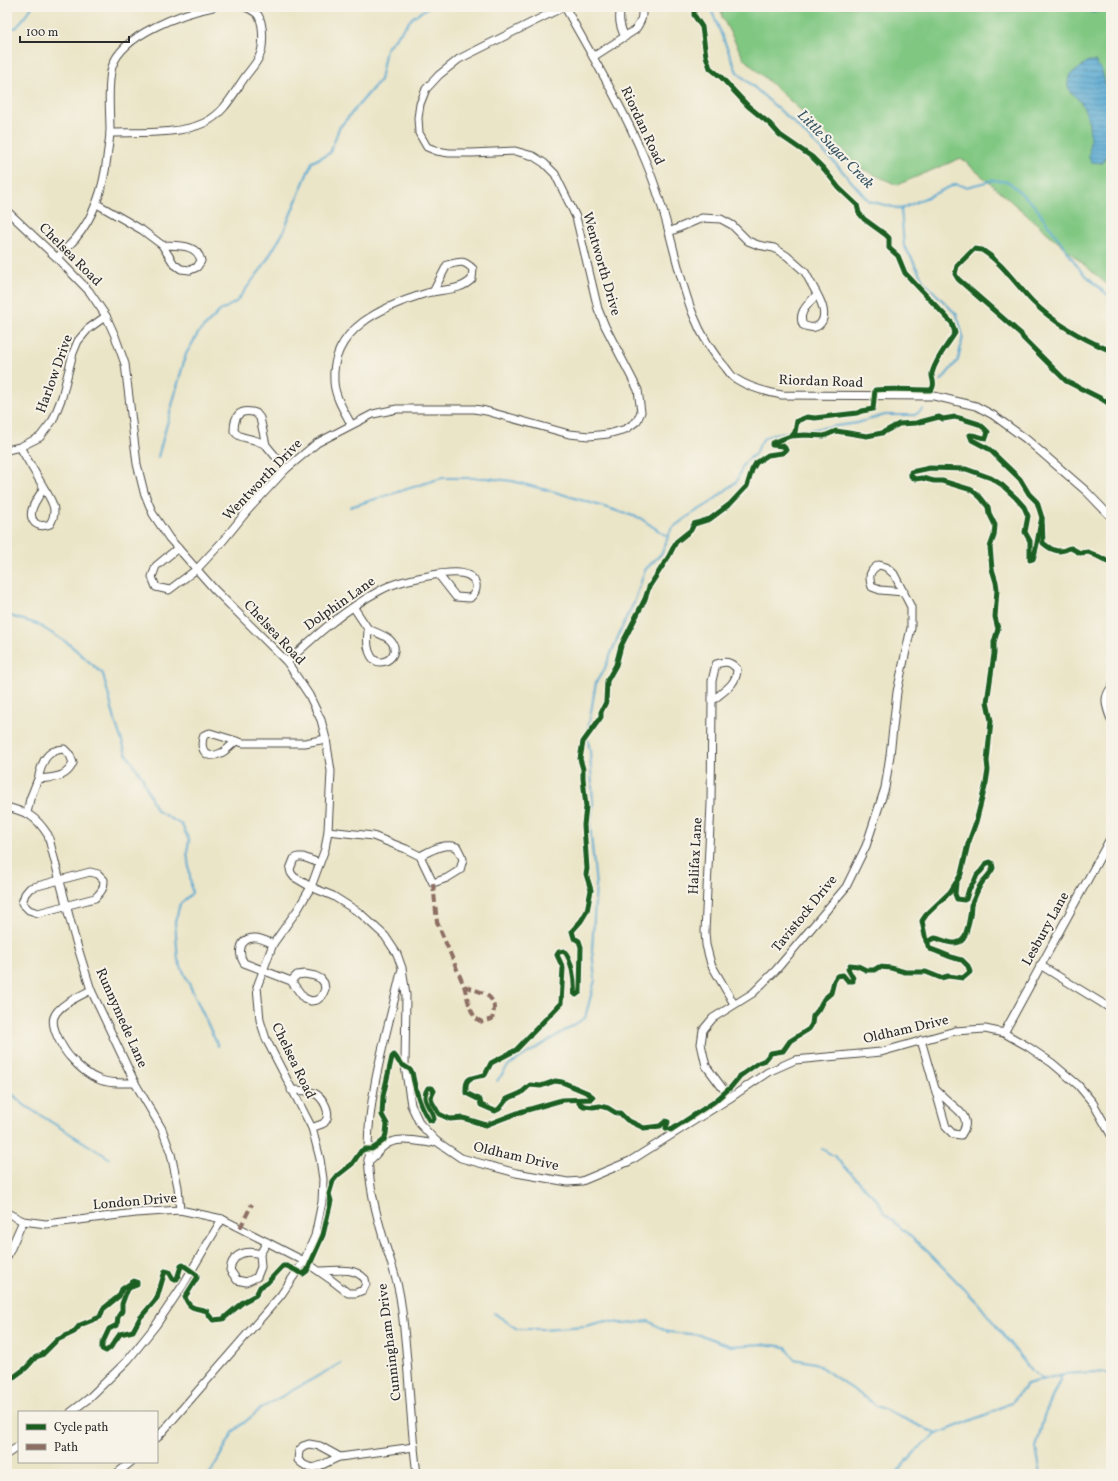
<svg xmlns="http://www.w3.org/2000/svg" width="1118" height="1481" viewBox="0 0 1118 1481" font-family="Vollkorn,serif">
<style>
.grass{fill:#80c782;stroke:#567956}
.water{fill:url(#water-rules);stroke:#406a7e}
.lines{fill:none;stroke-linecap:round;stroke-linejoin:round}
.stream{stroke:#56a8d1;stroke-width:2}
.minor-casing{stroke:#484743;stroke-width:9}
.minor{stroke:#fff;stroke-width:7}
.quiet{stroke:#8d6e63;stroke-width:4;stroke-dasharray:8 4;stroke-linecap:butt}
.cycleway-casing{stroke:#f7f3e8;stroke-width:8}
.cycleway{stroke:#1b5e20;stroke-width:5}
.labels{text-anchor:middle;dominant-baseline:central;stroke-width:4;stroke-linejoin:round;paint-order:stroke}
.street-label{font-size:14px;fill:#2b2b2b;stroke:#f7f3e8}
.water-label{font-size:15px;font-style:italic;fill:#3a5765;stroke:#f7f3e8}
</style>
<defs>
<pattern id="water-rules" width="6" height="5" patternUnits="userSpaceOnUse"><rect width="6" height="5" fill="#56a8d1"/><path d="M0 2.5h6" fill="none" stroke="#4789aa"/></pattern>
</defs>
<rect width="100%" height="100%" fill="#f7f3e8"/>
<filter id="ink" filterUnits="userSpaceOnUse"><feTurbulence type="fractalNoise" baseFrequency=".025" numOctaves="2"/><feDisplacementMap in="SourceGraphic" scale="8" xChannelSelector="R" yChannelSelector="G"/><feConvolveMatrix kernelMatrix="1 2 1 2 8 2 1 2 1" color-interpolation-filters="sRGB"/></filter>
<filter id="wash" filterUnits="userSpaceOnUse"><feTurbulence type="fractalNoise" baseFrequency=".012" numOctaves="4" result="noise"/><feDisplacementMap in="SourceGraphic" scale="16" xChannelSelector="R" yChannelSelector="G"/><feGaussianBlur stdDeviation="0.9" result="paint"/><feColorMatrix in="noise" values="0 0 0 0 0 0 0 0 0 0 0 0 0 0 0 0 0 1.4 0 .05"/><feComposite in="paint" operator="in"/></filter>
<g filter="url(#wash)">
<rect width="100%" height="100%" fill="#ebe5c8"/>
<polygon class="grass" points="721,7 1111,7 1111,288 961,158 897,185 860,168 817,125 744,59 722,17"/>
<g class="water">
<polygon points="1085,7 1111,7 1111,8 1092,13"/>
<path d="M 1089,61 L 1095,61 L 1102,71 L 1106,86 L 1111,96 L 1111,148 L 1102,163 L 1091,162 L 1089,158 C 1090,139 1092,120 1081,103 C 1078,98 1070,93 1068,86 C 1067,81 1070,76 1073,72 C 1080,70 1082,64 1089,61 Z"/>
</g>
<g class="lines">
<g class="stream">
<polyline points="710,7 737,72 792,121 834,162 869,201 901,209 956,184 966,187 994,180 1009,182 1035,206 1081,271 1111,298"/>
<polyline points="7,30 17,27 32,7"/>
<polyline points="901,209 904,246 911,257 924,282 957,315 963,336 958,360 941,381"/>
<polyline points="158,457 186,354 199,332 220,311 236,302 262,268 283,233 312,162 330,153 339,128 380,80 386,49 413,17 429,7"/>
<polyline points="350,507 442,478 487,478 512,481 555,492 640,518 668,537"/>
<polyline points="7,615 37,624 69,644 103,674 116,724 126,753 142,777 156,810 182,825 189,840 187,852 192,893 180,904 175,922 178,960 218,1046"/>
<polyline points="497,1081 509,1065 585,1018 595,980 592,950 596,886 590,825 593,804 590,751 587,736 596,682 604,670 626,618 634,603 645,570 662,553 671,529 687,517 710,503 737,481 744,463 755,454 763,439 772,434 795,432 857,423 885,415 915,415 923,409"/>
<polyline points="7,1089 24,1105 109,1158"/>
<polyline points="822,1149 834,1156 879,1202 884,1213 927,1251 978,1303 1030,1369 1043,1380"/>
<polyline points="494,1313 517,1329 543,1329 585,1326 606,1321 626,1324 649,1321 668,1332 701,1335 731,1346 764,1344 786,1347 794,1359 815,1363 877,1406 937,1434"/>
<polyline points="210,1474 234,1431 263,1407 341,1363"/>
<polyline points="896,1474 903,1465 919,1448 937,1434 990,1413 1012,1402 1027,1384 1063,1374 1097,1372 1111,1374"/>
<polyline points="1041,1474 1036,1448 1044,1416 1062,1375"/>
</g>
</g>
</g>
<g filter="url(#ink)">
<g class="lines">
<defs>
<g id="minor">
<path d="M 565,7 C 592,56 621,104 643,155 C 654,180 662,206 669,232 C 682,280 691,331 726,368 C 729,372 732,377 736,379 C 750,388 766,392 782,395 L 934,396 L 976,406 L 993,415 L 1026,439 L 1086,491 L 1111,517"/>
<path d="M 622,7 C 617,17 620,27 625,37"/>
<path d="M 593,57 L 635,30 C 640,23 645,15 640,7"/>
<path d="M 110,133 C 138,132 178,135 204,123 C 224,114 233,94 245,77 C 250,70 256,64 259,57 C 264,48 264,24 258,15 C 255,11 250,9 245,7"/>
<path d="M 97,204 L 142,230 L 162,245 L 174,264 L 181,269 L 190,270 L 197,267 L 201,261 C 197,243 177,246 162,245"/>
<polyline points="7,211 57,258 89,291 106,316 115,336 125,364 137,464 144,492 153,514 169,538 214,589 287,662 309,695 321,720 326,739 331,771 328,831 325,849 311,887 298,909 273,944 257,987 260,1020 266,1039 312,1128 320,1159 323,1179 322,1202 315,1236 304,1261 281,1295 157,1438"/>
<path d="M 669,232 L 702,218 L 721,219 L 732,225 L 748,241 L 758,245 L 774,248 L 787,256 L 805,272 L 817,294 C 809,304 797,312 803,325 C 809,328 814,329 819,325 C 828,317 822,303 817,294"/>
<path d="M 57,258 C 63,251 70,245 76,238 C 95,215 104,186 107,157 C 108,148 110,139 110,130 C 110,112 107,85 112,67 C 122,34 183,13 213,7"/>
<path d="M 351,424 C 344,411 335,397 334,382 C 330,328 384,306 427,293 C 442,289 461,291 472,279 L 473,269 C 463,259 459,262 447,265 L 433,292"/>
<path d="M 266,445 C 262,443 258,441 254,440 C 245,437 239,438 234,431 C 234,415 240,408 256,413 L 260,418 L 266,445 L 286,469"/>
<path d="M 20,447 L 44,488 C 38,498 25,513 35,523 C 40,527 45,526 50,524 C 59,510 51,500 44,488"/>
<polyline points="7,450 20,447 40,437 53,420 62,397 73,353 78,341 88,329 106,316"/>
<polyline points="178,548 156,566 152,577 156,587 169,590 197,569 222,542 248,510 286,469 317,443 373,414 397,409 474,409 486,411 569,434 589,436 608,434 626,429 637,421 641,412 638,390 605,326 598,309 576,217 555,174 544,163 533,156 515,151 472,153 449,153 437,151 427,147 419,133 418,118 420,104 426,89 439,75 459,59 563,7"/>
<path d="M 354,608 L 368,629 L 368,630 C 362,683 408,658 390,640 C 384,635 375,632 368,629"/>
<path d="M 287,662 C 315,636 345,609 379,591 C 396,581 419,578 438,574 L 456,597 L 470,598 C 474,594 477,591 476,584 C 471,569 450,573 438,574"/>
<path d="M 1111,688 C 1102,699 1107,708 1111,720"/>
<path d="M 712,701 L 712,681 L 716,664 C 725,661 730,661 737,669 C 737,685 723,691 712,701 L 711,804 L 705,932 L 706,945 L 711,964 L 734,1004"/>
<path d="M 236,741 C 231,745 226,751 221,753 C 205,761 199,748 204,735 L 210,733 L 243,743 L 305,743 L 326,739"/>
<path d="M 7,807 C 28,813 35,815 48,835 L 74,935 L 91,990 L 135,1083 L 162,1129 L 171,1154 L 178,1187 L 180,1210"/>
<path d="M 27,813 L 30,799 L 38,779 C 53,777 66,779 73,763 L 70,755 L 64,749 C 45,750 42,763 38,779"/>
<path d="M 328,831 L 373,836 L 406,849 L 420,856 L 433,883 L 447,878 L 460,870 L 463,859 L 457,847 C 443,843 432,850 420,856"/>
<polyline points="319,863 303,857 298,857 294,859 290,869 291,873 294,877 311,887 333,896 360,913 385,936 397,954 402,968 406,995 405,1066 411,1105 420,1124 436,1141 461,1158 516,1173 568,1182 582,1181 630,1161 730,1098 768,1072 795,1060 881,1052 955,1031 985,1029 1004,1033 1027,1046 1052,1063 1078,1085 1093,1103 1111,1135"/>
<path d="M 90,872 L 98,874 L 104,880 C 104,889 101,892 95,898 L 38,913 L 29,910 L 22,903 L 25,894 L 30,888 Z"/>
<path d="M 273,944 C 267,941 260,937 253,938 C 239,939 238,954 244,963 L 291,981 L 304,998 L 311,1001 L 317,1000 L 322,996 L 325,989 L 324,983 L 321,979 L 315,976 L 305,974 L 297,975 L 291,981"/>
<polyline points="1040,965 1102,1003 1111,1009"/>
<path d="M 401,972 C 388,1029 368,1092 368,1150 C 368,1183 376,1214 385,1244 C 391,1262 397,1279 400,1297 C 409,1355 409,1415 417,1474"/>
<path d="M 91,990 C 80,996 58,1005 54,1017 C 50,1027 64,1051 71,1058 C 78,1066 88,1075 98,1079 C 108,1084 124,1083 135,1083"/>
<polyline points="1004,1033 1111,837"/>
<path d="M 921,1040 L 946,1127 L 953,1134 L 961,1135 C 972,1120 961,1112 950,1103 C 945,1098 940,1094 935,1089"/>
<path d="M 291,1090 C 299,1090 307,1090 314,1093 C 323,1097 333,1114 324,1123 C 321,1125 315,1126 312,1128"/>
<path d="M 730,1098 L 706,1066 L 701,1044 L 703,1030 L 713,1018 L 753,993 L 776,970 L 846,887 L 866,846 L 885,788 L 890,755 L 897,692 L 911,628 L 911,607 L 894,574 L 886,567 L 879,565 C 869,570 868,577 872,587 L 880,590 L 904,592"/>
<path d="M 368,1161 C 375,1158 378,1150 384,1146 C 396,1136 416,1141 430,1143 L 436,1141"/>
<path d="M 7,1213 L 23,1221 L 46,1224 L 136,1213 L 180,1210 L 222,1219 L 304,1261 L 330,1279 L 348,1293 L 356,1293 L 363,1290 L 366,1284 L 365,1279 C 353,1266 336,1271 319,1271"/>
<path d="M 260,1254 C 251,1251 239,1251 233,1261 C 231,1263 231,1267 230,1270 L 237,1280 L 246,1282 L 257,1277 L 261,1267 L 260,1254 L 267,1242"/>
<polyline points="7,1257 23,1221"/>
<polyline points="71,1412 88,1399 128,1360 156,1325 183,1285 222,1219"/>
<polyline points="7,1454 19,1446"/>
<path d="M 340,1457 C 323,1462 314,1476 298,1460 L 299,1451 L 303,1446 L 309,1444 L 320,1446 L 340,1457 L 414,1447"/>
<polyline points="116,1474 131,1462"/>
</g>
</defs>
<use href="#minor" class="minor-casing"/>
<use href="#minor" class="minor"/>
<g class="quiet">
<polyline points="205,7 206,9"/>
<path d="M 433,883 L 437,922 L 464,986 L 470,1008 L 475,1018 L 482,1022 L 492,1019 C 500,994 482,993 464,986"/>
<polyline points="240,1228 252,1204"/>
</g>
<defs>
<g id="cycleway">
<path d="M 1111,351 C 1083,339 1055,324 1033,302 C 1016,285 1003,263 982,250 L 974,249 L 957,266 L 955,274 L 958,279 L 1021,334 L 1023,338 L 1066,381 L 1100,398 L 1111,405"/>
<path d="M 791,436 L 805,435 L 824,436 L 836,431 L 867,436 L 882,433 L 899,424 L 916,423 L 939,417 L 943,419 L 955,417 L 963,419 L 979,424 L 984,428 L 988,432 L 986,438 C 980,438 975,434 970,435 L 972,440 L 989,449 L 1020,479 L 1029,494 L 1037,502 L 1042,518 L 1043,543 C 1049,548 1056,553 1065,550 C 1067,549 1068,548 1071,548 L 1080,553 L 1088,552 L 1093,554 L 1105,560 L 1111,564"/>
<polyline points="928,944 926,941 922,921 926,915 950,892 955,884"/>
<path d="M 579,1103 L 584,1106 L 593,1107 L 600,1106 L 608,1108 L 616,1113 L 620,1113 L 627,1120 L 644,1128 L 660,1126 L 666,1121 L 668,1122 L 666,1128 L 671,1130 L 714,1102 L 731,1087 L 740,1076 L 758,1063 L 765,1060 L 771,1053 L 783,1051 L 790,1041 L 809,1029 L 812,1024 L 813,1016 L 818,1010 L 824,999 L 831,993 L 834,981 L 837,976 L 843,975 L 848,981 L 853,981 L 853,978 L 848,969 L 850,965 L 858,966 L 866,970 L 874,970 L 879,967 L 891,968 L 905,972 L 926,972 L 941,978 L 948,976 L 963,978 L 970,972 L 968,966 L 962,960 C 950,958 941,952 930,949 L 928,946 L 928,941 L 935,938 C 941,939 947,943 953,943 C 965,943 965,935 968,926 C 970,917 971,914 971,905 C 975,898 977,890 981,884 C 985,878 990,875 993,868 L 992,863 L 990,862 L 987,863 L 981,871 L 977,875 L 974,882 L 969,889 L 966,899 L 964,900 L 957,899 L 955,894 L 956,883 L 961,874 L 968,844 L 976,822 L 986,783 L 988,770 L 987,761 L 991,721 L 987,702 L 994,654 L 994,642 L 998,629 L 995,617 L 997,589 L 996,582 L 992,569 L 990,547 L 994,536 L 995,525 L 989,513 L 988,507 L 981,498 L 972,490 L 942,481 L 934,481 L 922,478 L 915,479 L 911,476 L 911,472 L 930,468 L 966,469 L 991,478 L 1002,485 L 1016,498 L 1024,507 L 1028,516 L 1025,532 L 1030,541 L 1030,560 L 1033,559 C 1038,545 1038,532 1042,518"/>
<path d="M 7,1382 L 26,1368 L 36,1357 L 42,1355 L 57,1340 L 74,1332 L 80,1325 L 100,1317 L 103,1309 L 119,1296 L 122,1289 L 134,1281 L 137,1282 L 137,1285 L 129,1288 L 126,1293 L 122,1304 L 122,1311 L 118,1317 L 117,1325 L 109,1329 L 102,1344 L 102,1349 L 106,1351 L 110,1348 L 120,1334 L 133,1331 L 140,1318 L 157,1298 L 165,1271 L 169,1272 L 173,1279 L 177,1279 L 181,1266 L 183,1265 L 197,1275 L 197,1278 L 185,1297 C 190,1311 196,1307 207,1311 L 208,1314 L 213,1320 L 223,1319 L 243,1302 L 256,1295 L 260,1287 L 267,1283 L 283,1266 L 287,1266 L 303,1274 L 307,1271 L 323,1235 L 331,1201 L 329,1194 L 333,1181 L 338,1175 L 352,1164 L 361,1151 L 365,1149 L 372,1149 L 378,1145 L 384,1140 L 386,1134 L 387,1124 L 382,1115 L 383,1096 L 392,1057 L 394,1055 C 397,1057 397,1060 400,1063 C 404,1067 409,1067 412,1072 C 415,1089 419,1105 429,1120 L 432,1121 L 434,1119 C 433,1109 419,1100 428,1088 L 432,1088 L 434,1091 L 431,1097 L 432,1102 L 439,1114 L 450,1119 L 463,1118 L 486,1125 L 520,1112 L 562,1100 L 592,1099 L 593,1097 L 588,1093 L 562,1082 L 555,1081 L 541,1086 L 530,1085 L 521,1093 L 507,1099 L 499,1109 L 495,1111 L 481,1105 L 480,1100 L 466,1093 C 465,1076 471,1078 485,1075 L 491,1063 L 516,1050 L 561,1003 L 563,968 L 557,955 L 559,952 L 564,951 C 572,959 575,982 574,993 L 576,995 L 580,992 L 581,947 L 579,941 L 574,938 L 572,931 L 581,921 L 587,911 L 591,890 L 586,874 L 587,869 L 584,825 L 586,807 L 583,778 L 583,769 L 580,759 L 583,742 L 601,717 L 601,712 L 606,702 L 607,681 L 616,665 L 621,646 L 645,599 L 649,587 L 669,556 L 676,542 L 691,530 L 694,524 L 710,519 L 730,504 L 747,486 L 752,470 L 756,463 L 768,455 L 782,453 L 786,450 L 785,448 L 783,446 L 772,445 L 772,443 L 793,435 L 795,432 L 797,421 L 807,417 L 815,418 L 857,413 L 862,411 L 873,409 L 875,390 C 893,388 911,390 930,390 L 932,389 C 936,383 931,379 932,373 C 936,358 947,346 955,333 L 952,323 L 905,273 L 898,256 L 889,248 L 889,238 L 886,235 L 864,219 L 859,213 L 857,205 L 839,188 L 824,169 L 812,157 L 780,135 L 770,124 L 748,106 L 721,77 L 710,68 L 706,56 L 702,27 L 694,15 L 694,7"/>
</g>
</defs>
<use href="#cycleway" class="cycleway-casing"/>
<use href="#cycleway" class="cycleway"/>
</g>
</g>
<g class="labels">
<g class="street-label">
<text transform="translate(642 126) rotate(65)">Riordan Road</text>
<text transform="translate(70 255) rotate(45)">Chelsea Road</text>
<text transform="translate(601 264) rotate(74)">Wentworth Drive</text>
<text transform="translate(55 374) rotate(-70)">Harlow Drive</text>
<text transform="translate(821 382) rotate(2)">Riordan Road</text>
<text transform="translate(263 480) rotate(-46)">Wentworth Drive</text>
<text transform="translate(340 604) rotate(-35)">Dolphin Lane</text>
<text transform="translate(274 633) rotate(47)">Chelsea Road</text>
<text transform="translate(696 856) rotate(-87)">Halifax Lane</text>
<text transform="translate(805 914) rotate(-51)">Tavistock Drive</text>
<text transform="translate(1046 929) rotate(-61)">Lesbury Lane</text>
<text transform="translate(121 1018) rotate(66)">Runnymede Lane</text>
<text transform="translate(906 1030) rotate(-13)">Oldham Drive</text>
<text transform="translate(293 1061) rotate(64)">Chelsea Road</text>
<text transform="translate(516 1157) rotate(13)">Oldham Drive</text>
<text transform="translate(135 1202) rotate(-5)">London Drive</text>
<text transform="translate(390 1342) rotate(-97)">Cunningham Drive</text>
</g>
<g class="water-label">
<text transform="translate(835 150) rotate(46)">Little Sugar Creek</text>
</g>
</g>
<rect width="1118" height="1481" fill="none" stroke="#f7f3e8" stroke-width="24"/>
<rect x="18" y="1411" width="140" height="52" fill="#f7f3e8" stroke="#a5a39c"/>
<rect x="26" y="1424" width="20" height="6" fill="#1b5e20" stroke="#a5a39c"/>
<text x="54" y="1431" font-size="12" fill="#2b2b2b">Cycle path</text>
<rect x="26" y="1444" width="20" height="6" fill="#8d6e63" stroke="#a5a39c"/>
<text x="54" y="1451" font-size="12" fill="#2b2b2b">Path</text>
<path d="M20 36v6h109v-6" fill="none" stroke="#2b2b2b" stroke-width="2"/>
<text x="26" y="36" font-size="12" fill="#2b2b2b" stroke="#f7f3e8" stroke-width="3" paint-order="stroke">100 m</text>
</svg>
